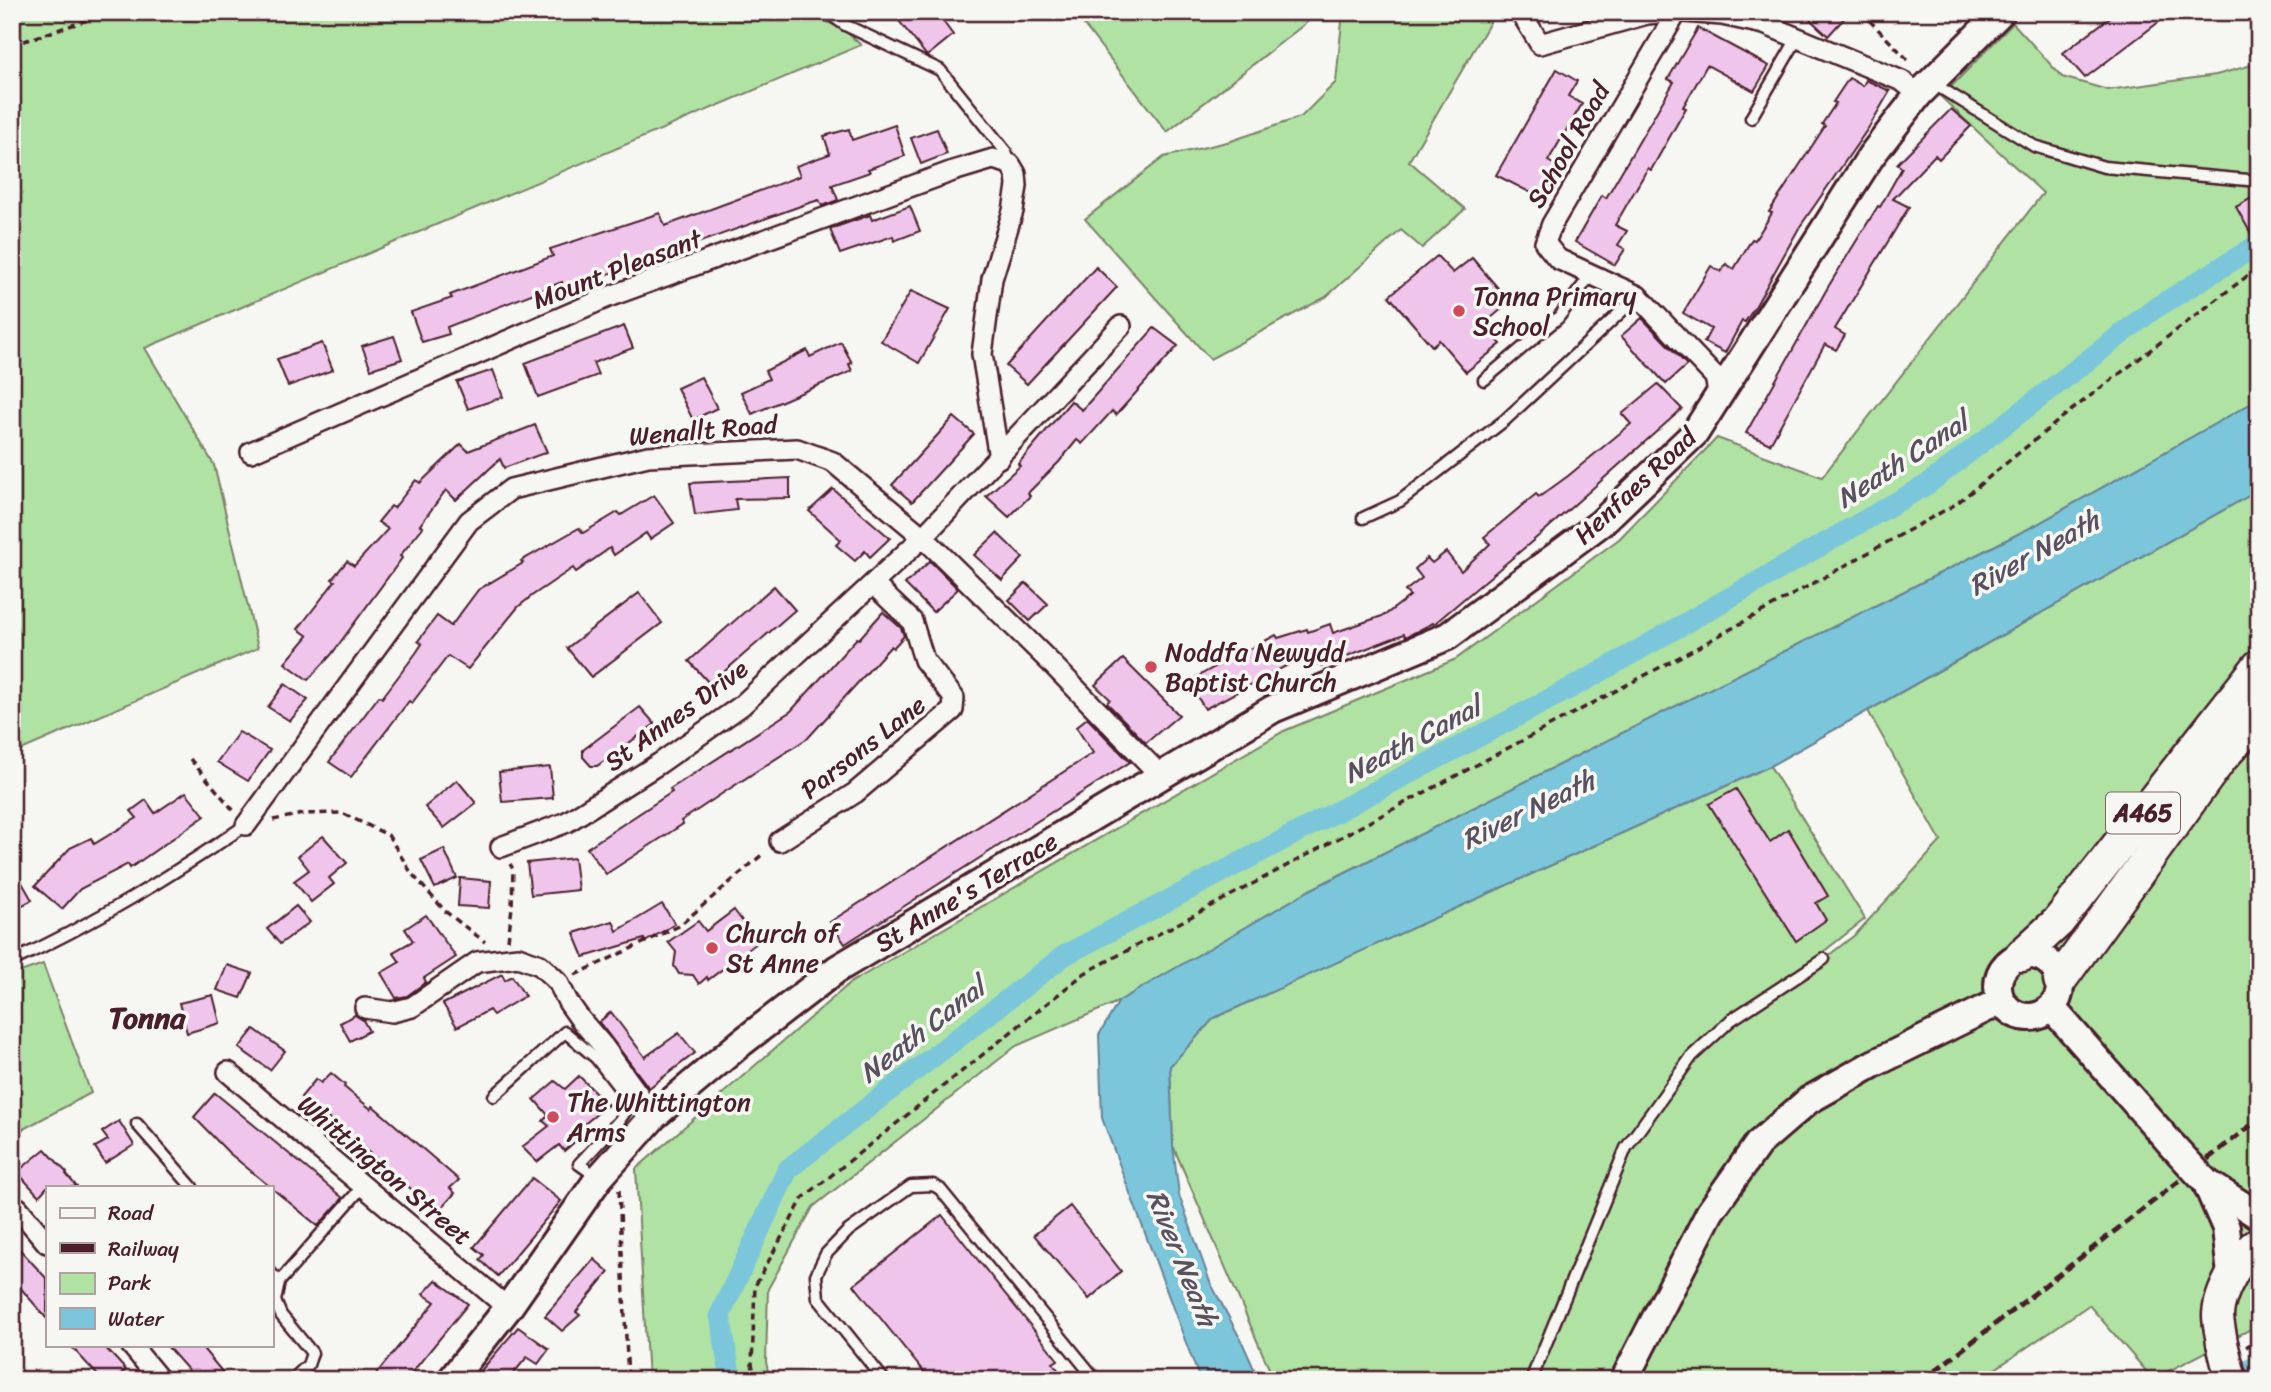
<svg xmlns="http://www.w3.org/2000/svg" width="2271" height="1392" viewBox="0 0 2271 1392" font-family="Sriracha,sans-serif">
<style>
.green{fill:#afe2a3;stroke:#7c8067;stroke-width:2}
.water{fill:#7bc6db;stroke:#678395;stroke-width:2}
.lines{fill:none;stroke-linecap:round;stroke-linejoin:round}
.canal{stroke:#7bc6db;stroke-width:21}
.building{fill:#efc5ec;stroke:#4a1f2b;stroke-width:2}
.service-casing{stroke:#4a1f2b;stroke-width:15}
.minor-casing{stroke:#4a1f2b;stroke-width:24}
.secondary-casing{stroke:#4a1f2b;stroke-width:32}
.primary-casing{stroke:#4a1f2b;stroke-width:35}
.trunk-casing{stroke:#4a1f2b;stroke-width:37}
.path{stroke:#4a1f2b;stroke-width:3.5;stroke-dasharray:7 5;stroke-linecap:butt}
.service{stroke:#f6f6f2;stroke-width:10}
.minor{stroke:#f6f6f2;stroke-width:19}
.secondary{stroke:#f6f6f2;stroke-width:26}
.primary{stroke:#f6f6f2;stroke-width:30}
.trunk{stroke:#f6f6f2;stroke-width:32}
.rail{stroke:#4a1f2b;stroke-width:5;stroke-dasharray:10 5;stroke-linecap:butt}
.secondary-bridge-casing{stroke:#4a1f2b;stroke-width:32;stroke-linecap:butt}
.primary-bridge-casing{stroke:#4a1f2b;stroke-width:35;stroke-linecap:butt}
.secondary-bridge{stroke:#f6f6f2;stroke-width:26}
.primary-bridge{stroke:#f6f6f2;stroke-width:30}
.poi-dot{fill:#d1495b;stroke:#f6f6f2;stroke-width:2.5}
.labels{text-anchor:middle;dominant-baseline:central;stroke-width:7;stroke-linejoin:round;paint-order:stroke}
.shield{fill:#f6f6f2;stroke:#7e6067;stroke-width:2}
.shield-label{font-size:24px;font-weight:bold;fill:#4a1f2b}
.street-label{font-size:26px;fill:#4a1f2b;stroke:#f6f6f2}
.poi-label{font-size:26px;fill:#4a1f2b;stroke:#f6f6f2;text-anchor:start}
.water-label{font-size:28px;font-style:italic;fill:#595160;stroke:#f6f6f2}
.quarter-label{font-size:30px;font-weight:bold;fill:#4a1f2b;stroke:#f6f6f2}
</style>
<rect width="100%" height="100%" fill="#f6f6f2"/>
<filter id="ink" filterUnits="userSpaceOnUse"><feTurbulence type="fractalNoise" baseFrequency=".0143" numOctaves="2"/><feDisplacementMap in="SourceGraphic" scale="14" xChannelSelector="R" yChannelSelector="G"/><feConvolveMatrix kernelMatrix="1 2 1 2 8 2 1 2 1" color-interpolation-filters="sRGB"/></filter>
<g filter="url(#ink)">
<g class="green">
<polygon points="12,12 804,12 843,29 861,45 145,348 214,465 258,648 12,754"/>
<polygon points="1074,12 1320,12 1167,132"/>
<polygon points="1357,12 1496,12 1409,161 1465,209 1422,248 1401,230 1326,297 1210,359 1085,219 1164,157 1231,141 1301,117 1336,82 1342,21"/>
<polygon points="2013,23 2062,77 2108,90 2216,75 2259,63 2259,399 2034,526 1310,890 1120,1001 1016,1046 813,1207 768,1289 766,1362 770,1380 648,1380 636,1169 850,983 1284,731 1456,659 1619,539 1717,438 1822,477 2043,193 1941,97"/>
<polygon points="2259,490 2259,1325 2153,1379 2089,1305 1979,1380 1274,1380 1173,1146 1170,1066 1214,1018 1770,766 1865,919 1785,982 1824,959 1856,934 1941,841 1868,711"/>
<polygon points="43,964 91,1093 12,1135 12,975"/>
</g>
<g class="water">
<polygon points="2259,238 2259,250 2242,260 2237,256 2236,251"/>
<polygon points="2259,399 2259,490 1770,766 1214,1018 1170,1066 1173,1146 1179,1195 1210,1282 1242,1342 1259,1380 1200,1380 1102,1118 1099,1035 1119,1001 1310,890 2034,526"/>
</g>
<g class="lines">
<g class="canal">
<polyline points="731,1380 720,1315 788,1169 1065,955 1586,680 1928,484 2154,309 2259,244"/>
<polyline points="2234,1380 2259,1364"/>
</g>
</g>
<g class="building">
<polygon points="892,12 936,12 953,35 927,56"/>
<polygon points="1802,12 1850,12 1828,36"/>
<polygon points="2117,12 2172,12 2085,78 2063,53"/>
<polygon points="1698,28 1769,66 1754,91 1707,65 1683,107 1686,108 1651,170 1648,168 1615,225 1627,231 1618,245 1625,249 1615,265 1575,242 1602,195 1606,198 1674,82 1668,79"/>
<polygon points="1557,69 1577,81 1568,96 1582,104 1548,161 1558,167 1541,198 1496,175"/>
<polygon points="1849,78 1863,86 1866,80 1890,91 1869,127 1799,228 1755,307 1745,322 1742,321 1725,353 1704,342 1711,329 1683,313 1711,266 1721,272 1726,264 1734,269 1752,239 1755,240 1772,213 1769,212 1825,126 1822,124 1836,103 1833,102"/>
<polygon points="1951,109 1971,126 1939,159 1935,155 1893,199 1909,207 1835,329 1845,335 1836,350 1825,344 1770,444 1746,433 1828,287 1878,206 1880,207 1902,168 1897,164"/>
<polygon points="895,125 905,156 868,169 870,172 832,185 838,200 822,206 819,200 806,204 636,265 564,288 562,282 447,327 449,334 422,342 411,312 452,298 450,295 553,256 550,249 660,213 665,226 800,176 796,166 830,154 824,136 849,129 852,140"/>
<polygon points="937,129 947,154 921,164 911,138"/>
<polygon points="2259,194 2259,248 2236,207"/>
<polygon points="910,206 920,231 894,241 893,236 840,254 830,229 870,215 872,220"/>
<polygon points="1437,256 1453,273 1472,258 1510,302 1484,324 1501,344 1466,372 1439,340 1432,346 1389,296"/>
<polygon points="1096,267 1117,287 1027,384 1006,366"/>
<polygon points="911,291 950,309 919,363 881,341"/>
<polygon points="1642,318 1687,365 1666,384 1621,336"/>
<polygon points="624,326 633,348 593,363 598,375 538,397 525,363"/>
<polygon points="1154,328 1178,346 1116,415 1112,411 1082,444 1077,440 1059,462 1028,493 1030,496 1009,517 986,496 1020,466 1018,464 1071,401 1082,410"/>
<polygon points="394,336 402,359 371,369 362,346"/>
<polygon points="841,342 852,363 849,364 852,371 752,414 741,392 769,379 765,371 807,350 810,357"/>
<polygon points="322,343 333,370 288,386 277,359"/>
<polygon points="493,370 503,397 468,409 457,382"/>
<polygon points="701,377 717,408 693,420 677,388"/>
<polygon points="1658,384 1682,409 1548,528 1434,624 1433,623 1406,637 1404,634 1321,666 1320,663 1305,668 1301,658 1205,709 1188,682 1213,668 1276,635 1278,638 1307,629 1308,632 1330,624 1333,633 1385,615 1410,596 1405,591 1422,578 1415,569 1427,558 1432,563 1446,552 1461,571 1490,544 1484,537 1536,494 1539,497 1568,476 1631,424 1622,414"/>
<polygon points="954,417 974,434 912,502 892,485"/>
<polygon points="535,425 547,452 504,468 500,459 456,500 446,490 420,525 423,527 400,556 402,558 331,655 308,680 285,663 308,636 298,629 335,581 332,579 347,561 354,566 388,529 378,522 391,506 394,508 416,480 420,483 461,444 468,451"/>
<polygon points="790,478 790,498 735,499 737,510 695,515 690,483"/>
<polygon points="833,489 890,538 870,557 865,551 855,561 836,545 841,540 809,511"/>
<polygon points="654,495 674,523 650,539 646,533 614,555 610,548 576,572 573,568 533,595 518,607 468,669 448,656 412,703 409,701 351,777 329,762 379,696 382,698 416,653 422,644 418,641 437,616 451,626 478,590 523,563 521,561 579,528 583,533 618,512 621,515"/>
<polygon points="997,533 1023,558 1002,580 974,555"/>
<polygon points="930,561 958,589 933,612 905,584"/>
<polygon points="1026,583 1048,604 1030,621 1009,600"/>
<polygon points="774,586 795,610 710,684 689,661"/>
<polygon points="639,593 662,623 591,677 567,648"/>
<polygon points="883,612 901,628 904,636 893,648 891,646 808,738 723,793 681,821 683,824 606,874 587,848 672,792 670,789 791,711 857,638 859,639"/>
<polygon points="1123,659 1179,715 1146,743 1107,703 1110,699 1095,685"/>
<polygon points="285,684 308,700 290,721 268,707"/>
<polygon points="640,707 655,724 597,766 591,766 583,757 583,750"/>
<polygon points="1087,718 1130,762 845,944 830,922 1093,753 1076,727"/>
<polygon points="239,732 270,750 248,781 217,762"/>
<polygon points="550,767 553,798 502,802 499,772"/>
<polygon points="457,780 476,803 444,828 425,807"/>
<polygon points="1736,789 1770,842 1788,829 1828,896 1816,903 1826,920 1796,941 1709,804"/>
<polygon points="186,792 205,816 130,868 128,864 80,889 62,909 35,886 70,848 91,838 94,844 137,818 131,811 146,800 155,813"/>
<polygon points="323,836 347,863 329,878 334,884 311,902 294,881 309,870 298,856"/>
<polygon points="444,849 457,878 435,888 421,860"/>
<polygon points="574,858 578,890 531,895 527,863"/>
<polygon points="12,865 32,900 12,911"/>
<polygon points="460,878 491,881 489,908 458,906"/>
<polygon points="662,904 675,924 645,942 644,939 584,957 574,933 613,921 617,931"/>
<polygon points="296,906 310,922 280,944 267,929"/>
<polygon points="734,910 758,942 708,980 707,977 699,984 693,975 679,974 674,966 676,952 668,942 698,921 706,931"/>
<polygon points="426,915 456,957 424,978 426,982 407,996 396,998 381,973 400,962 393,952 413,941 405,929"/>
<polygon points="227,965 252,973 241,998 217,990"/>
<polygon points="502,974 505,980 512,976 525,996 493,1015 489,1010 457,1027 443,1004"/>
<polygon points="213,995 220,1023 187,1033 179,1003"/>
<polygon points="611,1012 645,1057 679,1033 695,1053 649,1088 599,1022"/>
<polygon points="355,1015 363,1020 369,1031 350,1041 340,1023"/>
<polygon points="254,1029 285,1051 270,1070 239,1048"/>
<polygon points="331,1073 345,1085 344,1087 371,1109 373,1106 459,1180 450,1188 455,1193 438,1212 339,1127 301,1097 316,1079 321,1083"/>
<polygon points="579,1076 608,1105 572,1134 577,1140 564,1151 559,1145 537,1162 522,1147 549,1126 543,1121 548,1115 534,1099 555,1081 565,1089"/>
<polygon points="215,1093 343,1198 318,1226 229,1153 194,1117"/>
<polygon points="119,1121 134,1145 105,1163 95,1147 108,1140 102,1132"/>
<polygon points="45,1149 67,1173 66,1174 77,1187 47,1187 39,1196 17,1172"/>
<polygon points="532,1178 561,1201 498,1276 480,1260 484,1255 474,1247"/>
<polygon points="1070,1206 1121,1271 1089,1299 1034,1235"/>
<polygon points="942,1215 1058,1360 1053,1363 1066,1380 930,1380 854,1285"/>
<polygon points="12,1241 47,1279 47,1319 12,1278"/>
<polygon points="594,1259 609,1272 576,1312 580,1315 562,1331 545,1316"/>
<polygon points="436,1280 468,1304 406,1380 371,1380 435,1302 423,1294"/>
<polygon points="518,1327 549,1349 538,1364 527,1357 508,1380 473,1380"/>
<polygon points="70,1345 103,1345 126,1370 114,1380 102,1380"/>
<polygon points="166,1345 200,1345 229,1380 197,1380"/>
</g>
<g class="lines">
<defs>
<g id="service">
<polyline points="827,12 845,25 940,70 1006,152 1010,164"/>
<polyline points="1931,82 2034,146 2104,167 2259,181"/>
<polyline points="1751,118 1798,37"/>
<polyline points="1484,380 1558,318 1591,275"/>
<polyline points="1363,518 1400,501 1505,420 1638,296"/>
<path d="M 12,961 C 94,924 172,875 246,825"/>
<polyline points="494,1096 565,1032 596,1058 627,1098 629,1106 619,1121 579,1164 599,1178"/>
<polyline points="137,1124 192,1187"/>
<polyline points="271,1273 279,1282"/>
<polyline points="292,1380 308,1365 312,1353 281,1315 275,1301 279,1282 363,1186"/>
<polyline points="884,1380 818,1298 816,1275 826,1254 848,1231 911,1186 933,1185 940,1189 1096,1380"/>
<polyline points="1531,1380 1626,1148 1692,1056 1731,1020 1824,959"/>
</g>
<g id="minor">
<polyline points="1524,12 1523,16 1540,44 1647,14 1672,12"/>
<polyline points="1677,12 1552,224 1545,243 1558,259 1638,296 1715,377 1719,397"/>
<polyline points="1684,12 1722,15 1764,24 1902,81 1919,94"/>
<polyline points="251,452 608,297 953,171 993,159 1010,164 1016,174 1017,186 1013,211 992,279 982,354 999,458"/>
<polyline points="246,825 469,521 511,489 648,456 797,449 833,462 923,537 1051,663 1161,776"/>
<polyline points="780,841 855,793 953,710 954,698 924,660 912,621 873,584"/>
<polyline points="501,847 567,822 660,763 741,706 923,537 1121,326"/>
<polyline points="365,1008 392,1012 412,1007 477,962 518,957 540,965 558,982 568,1002 580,1019 604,1047 654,1116"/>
<polyline points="228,1072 508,1308"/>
<polyline points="18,1208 47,1243"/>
<polyline points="131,1345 160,1380"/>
</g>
<g id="secondary">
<circle cx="2029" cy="986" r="31"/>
<polyline points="2052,1008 2172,1145"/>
<polyline points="2206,1182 2226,1228 2231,1275"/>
<polyline points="2206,1182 2259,1216"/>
<polyline points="451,1380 508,1308 599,1178 654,1116 741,1043 837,969 1273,709 1448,636 1601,523 1695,433 1871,156 1919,94 2001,12"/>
<polyline points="1624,1380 1710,1212 1758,1144 1809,1100 1873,1064 2001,1001"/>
</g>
<path id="primary" d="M 2222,1343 C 2221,1334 2218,1324 2218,1315 C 2219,1293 2240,1254 2259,1242"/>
<g id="trunk">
<polyline points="2022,955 2058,922 2259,666"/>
<polyline points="2060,980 2221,758 2259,716"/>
</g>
</defs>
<use href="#service" class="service-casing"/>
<use href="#minor" class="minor-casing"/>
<use href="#secondary" class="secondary-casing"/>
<use href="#primary" class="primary-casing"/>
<use href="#trunk" class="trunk-casing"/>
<g class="path">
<polyline points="1861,12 1911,63"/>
<polyline points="12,45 112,12"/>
<polyline points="190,759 234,811"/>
<polyline points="273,820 303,814 342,813 388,835 412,874 446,912 485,942"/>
<polyline points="508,940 512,907 513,869 510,864"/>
<polyline points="575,975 679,926 764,853"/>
<polyline points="619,1190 628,1380"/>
<polyline points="2246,1347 2259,1339"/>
<polyline points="756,1380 752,1364 755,1286 803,1198 1085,973 1702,645 1956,504 2068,413 2259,267"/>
<polyline points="2190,1380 2203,1372"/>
</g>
<use href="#service" class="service"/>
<use href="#minor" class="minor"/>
<use href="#secondary" class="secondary"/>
<use href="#primary" class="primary"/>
<use href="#trunk" class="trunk"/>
<polyline class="rail" points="1923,1380 2259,1119"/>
<defs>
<polyline id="secondary-bridge" points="2172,1145 2206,1182"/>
<polyline id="primary-bridge" points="2222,1343 2231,1380"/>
</defs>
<use href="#secondary-bridge" class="secondary-bridge-casing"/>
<use href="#primary-bridge" class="primary-bridge-casing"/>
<use href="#secondary-bridge" class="secondary-bridge"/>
<use href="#primary-bridge" class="primary-bridge"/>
</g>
</g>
<g class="poi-dot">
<circle cx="1459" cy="311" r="7"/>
<circle cx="1151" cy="667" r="7"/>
<circle cx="712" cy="948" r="7"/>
<circle cx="553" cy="1117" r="7"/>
</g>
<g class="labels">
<rect class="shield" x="2106" y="792.5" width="74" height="41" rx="5"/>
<g class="shield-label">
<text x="2143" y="813">A465</text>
</g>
<g class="street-label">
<text transform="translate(1568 145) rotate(-60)">School Road</text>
<text transform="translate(617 269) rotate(-21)">Mount Pleasant</text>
<text transform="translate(703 430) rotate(-5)">Wenallt Road</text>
<text transform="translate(1635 486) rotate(-43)">Henfaes Road</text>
<text transform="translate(676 715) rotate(-36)">St Annes Drive</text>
<text transform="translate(863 747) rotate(-38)">Parsons Lane</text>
<text transform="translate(966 892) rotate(-31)">St Anne's Terrace</text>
<text transform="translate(385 1170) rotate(40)">Whittington Street</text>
</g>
<g class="poi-label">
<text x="1473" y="296">Tonna Primary<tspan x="1473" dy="30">School</tspan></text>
<text x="1165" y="652">Noddfa Newydd<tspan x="1165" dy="30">Baptist Church</tspan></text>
<text x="726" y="933">Church of<tspan x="726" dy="30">St Anne</tspan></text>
<text x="567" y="1102">The Whittington<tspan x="567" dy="30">Arms</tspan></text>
</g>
<g class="water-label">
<text transform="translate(1902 460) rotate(-33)">Neath Canal</text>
<text transform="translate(2034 553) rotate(-29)">River Neath</text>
<text transform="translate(1412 740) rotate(-28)">Neath Canal</text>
<text transform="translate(1528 810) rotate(-26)">River Neath</text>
<text transform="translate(922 1030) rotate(-38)">Neath Canal</text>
<text transform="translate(1182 1258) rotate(68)">River Neath</text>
</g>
<g class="quarter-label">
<text x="147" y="1018">Tonna</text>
</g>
</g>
<rect width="2271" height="1392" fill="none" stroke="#f6f6f2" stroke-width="42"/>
<rect x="21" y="21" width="2229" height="1350" fill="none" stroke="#4a1f2b" stroke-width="2.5" filter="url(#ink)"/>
<rect x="46" y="1186" width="228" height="161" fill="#f6f6f2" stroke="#b1a0a2" stroke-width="2"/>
<rect x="60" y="1208" width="35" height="10" fill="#f6f6f2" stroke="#b1a0a2" stroke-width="2"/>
<text x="108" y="1220" font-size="21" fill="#4a1f2b">Road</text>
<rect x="60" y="1243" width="35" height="10" fill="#4a1f2b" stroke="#b1a0a2" stroke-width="2"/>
<text x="108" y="1256" font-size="21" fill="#4a1f2b">Railway</text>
<rect x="60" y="1273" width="35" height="21" fill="#afe2a3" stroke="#b1a0a2" stroke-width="2"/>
<text x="108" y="1290" font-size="21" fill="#4a1f2b">Park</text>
<rect x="60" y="1308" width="35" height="21" fill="#7bc6db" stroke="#b1a0a2" stroke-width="2"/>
<text x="108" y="1326" font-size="21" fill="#4a1f2b">Water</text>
</svg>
